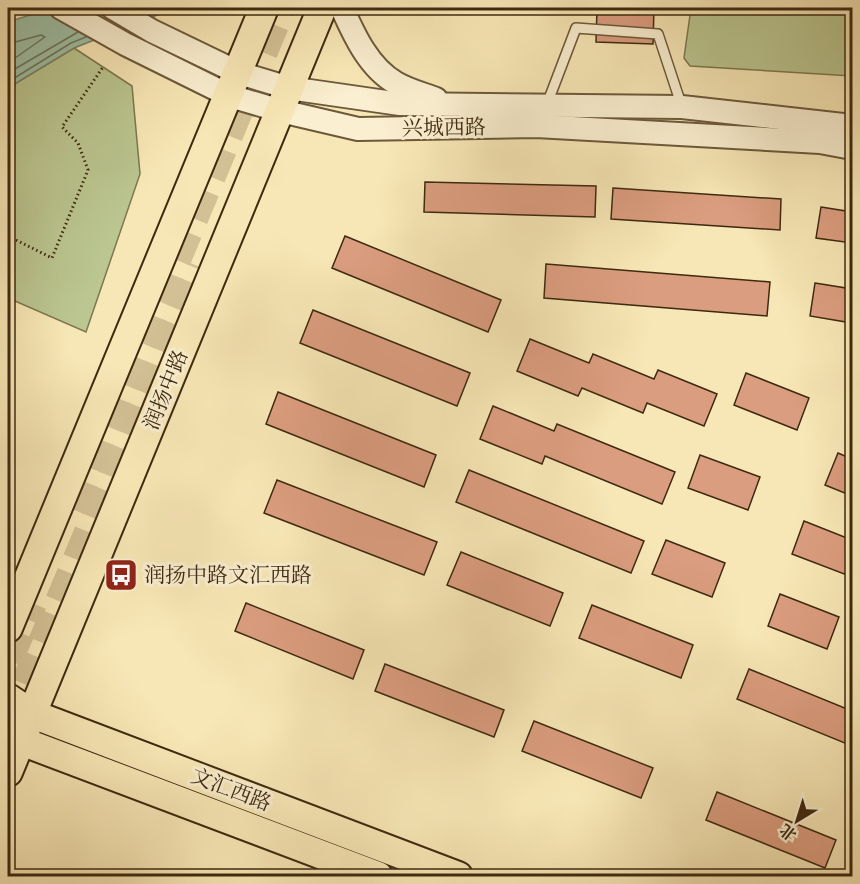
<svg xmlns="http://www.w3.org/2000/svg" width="860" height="884" viewBox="0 0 860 884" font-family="Cardo,'Noto Serif SC',serif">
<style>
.green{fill:#bbc690;stroke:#7c7850;stroke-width:1.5}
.water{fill:#9fc1a8;stroke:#78856b;stroke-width:1.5}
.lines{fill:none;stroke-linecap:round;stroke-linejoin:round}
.shore{stroke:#6e765c;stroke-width:1.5}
.building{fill:#db9d7f;stroke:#3d2a10;stroke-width:1.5}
.trunk-tunnel{stroke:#d3c195;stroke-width:30;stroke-dasharray:30 15;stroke-linecap:butt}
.service-casing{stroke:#6c593a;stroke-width:12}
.tertiary-casing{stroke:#6c593a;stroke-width:26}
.primary-casing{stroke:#3d2a10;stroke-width:32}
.path{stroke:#3d2a10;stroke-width:3;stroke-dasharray:1.5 3;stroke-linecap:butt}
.service{stroke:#faefd0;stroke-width:9}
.tertiary{stroke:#faefd0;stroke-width:22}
.primary{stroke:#f8e7b6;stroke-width:28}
.labels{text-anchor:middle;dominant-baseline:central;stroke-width:6;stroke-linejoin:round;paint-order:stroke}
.street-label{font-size:21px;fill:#3d2a10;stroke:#faefd0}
.poi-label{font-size:21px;fill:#3d2a10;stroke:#faefd0;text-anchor:start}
</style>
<rect width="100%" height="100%" fill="#f8e7b6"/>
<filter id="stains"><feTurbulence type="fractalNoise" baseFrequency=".00333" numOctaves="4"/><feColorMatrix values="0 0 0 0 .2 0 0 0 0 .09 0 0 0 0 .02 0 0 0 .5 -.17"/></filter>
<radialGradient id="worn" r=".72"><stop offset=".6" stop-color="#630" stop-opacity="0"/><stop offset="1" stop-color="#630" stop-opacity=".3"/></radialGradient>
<g class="green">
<polygon points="691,8 852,8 852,76 690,66 684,58"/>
<polygon points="74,48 132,86 140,174 86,332 8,298 8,88"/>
</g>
<polygon class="water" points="52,8 175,8 74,48 8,88 8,22"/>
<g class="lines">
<g class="shore">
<polyline points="8,44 41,35 45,37 8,63"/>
<polyline points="8,73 78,32"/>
<polyline points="8,82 71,43 86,37"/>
</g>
</g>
<g class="building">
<polygon points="597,8 654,8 653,44 596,42"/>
<polygon points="425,182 596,186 595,217 424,212"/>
<polygon points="613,188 781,199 780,230 611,219"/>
<polygon points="821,207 852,212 852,243 816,238"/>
<polygon points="345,236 501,300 488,332 332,268"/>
<polygon points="546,264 770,282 767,316 544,298"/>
<polygon points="815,283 852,289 852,323 810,316"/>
<polygon points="313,310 470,373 457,406 300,343"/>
<polygon points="530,339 589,363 593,354 654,379 658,370 717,394 704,426 647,403 643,413 582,388 578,396 517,371"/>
<polygon points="746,373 809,398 797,430 734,405"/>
<polygon points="278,392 436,455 424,487 266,424"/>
<polygon points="493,406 554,431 557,424 675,472 662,504 545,456 542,464 480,439"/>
<polygon points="838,453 852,459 852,496 825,485"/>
<polygon points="700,455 760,477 748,510 688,488"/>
<polygon points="469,470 644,541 631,573 456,502"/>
<polygon points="277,480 437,542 424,575 264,513"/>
<polygon points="804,521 852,540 852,577 792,554"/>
<polygon points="666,540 725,563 712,597 652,574"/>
<polygon points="461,552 563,593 550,626 447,585"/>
<polygon points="780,594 839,617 827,649 768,626"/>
<polygon points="246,603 364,650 353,679 235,631"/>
<polygon points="592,605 693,645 681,678 579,638"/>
<polygon points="385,664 504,710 494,737 375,691"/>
<polygon points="749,669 852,711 852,746 737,699"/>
<polygon points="534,721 653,768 641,798 522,751"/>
<polygon points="717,792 836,840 825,868 706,820"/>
</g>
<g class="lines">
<g class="trunk-tunnel">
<polyline points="72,509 281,8"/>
<polyline points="8,660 32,603"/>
<polyline points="8,726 200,267"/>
</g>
<defs>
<polyline id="service" points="547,104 576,28 658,34 682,107"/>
<g id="tertiary">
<polyline points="61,8 125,44 230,96 281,111 358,129 536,126 820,142 852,148"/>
<polyline points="113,8 152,31 239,73 289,88 400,104 682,107 852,126"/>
<path d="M 342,8 C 354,35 369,68 396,83 C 408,90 423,94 436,99"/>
</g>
<g id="primary">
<polyline points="8,628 264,8"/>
<polyline points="8,698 32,714 458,876"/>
<polyline points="8,732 21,741 378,876"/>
<polyline points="8,772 322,8"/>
</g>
</defs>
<use href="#service" class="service-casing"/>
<use href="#tertiary" class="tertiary-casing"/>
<use href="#primary" class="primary-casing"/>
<polyline class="path" points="8,236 52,258 88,170 78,143 62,127 103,67"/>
<use href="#service" class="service"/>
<use href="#tertiary" class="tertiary"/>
<use href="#primary" class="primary"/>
</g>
<defs>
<symbol id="bus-square" viewBox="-11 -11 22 22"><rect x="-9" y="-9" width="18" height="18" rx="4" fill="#8f2418" stroke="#faefd0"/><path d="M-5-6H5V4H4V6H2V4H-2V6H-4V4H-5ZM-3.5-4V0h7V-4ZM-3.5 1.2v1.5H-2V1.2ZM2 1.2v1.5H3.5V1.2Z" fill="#fff"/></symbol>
</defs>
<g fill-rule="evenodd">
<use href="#bus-square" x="102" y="556" width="38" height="38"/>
</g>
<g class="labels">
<g class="street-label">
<text transform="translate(444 128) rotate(-1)">兴城西路</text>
<text transform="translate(166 390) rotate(-68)">润扬中路</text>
<text transform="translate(231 790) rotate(21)">文汇西路</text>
</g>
<g class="poi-label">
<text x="144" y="575">润扬中路文汇西路</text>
</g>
</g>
<rect width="860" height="884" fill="none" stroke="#f8e7b6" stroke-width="30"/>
<rect x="9" y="9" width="842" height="866" fill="none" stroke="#3d2a10" stroke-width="3"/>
<rect x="15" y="15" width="830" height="854" fill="none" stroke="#3d2a10" stroke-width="1.5"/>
<g transform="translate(797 821) rotate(218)" stroke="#faefd0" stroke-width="4.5" paint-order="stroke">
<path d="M0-4.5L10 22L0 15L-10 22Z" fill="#3d2a10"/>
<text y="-9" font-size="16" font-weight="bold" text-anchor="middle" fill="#3d2a10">北</text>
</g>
<rect width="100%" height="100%" filter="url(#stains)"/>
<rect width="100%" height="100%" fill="url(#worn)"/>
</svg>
